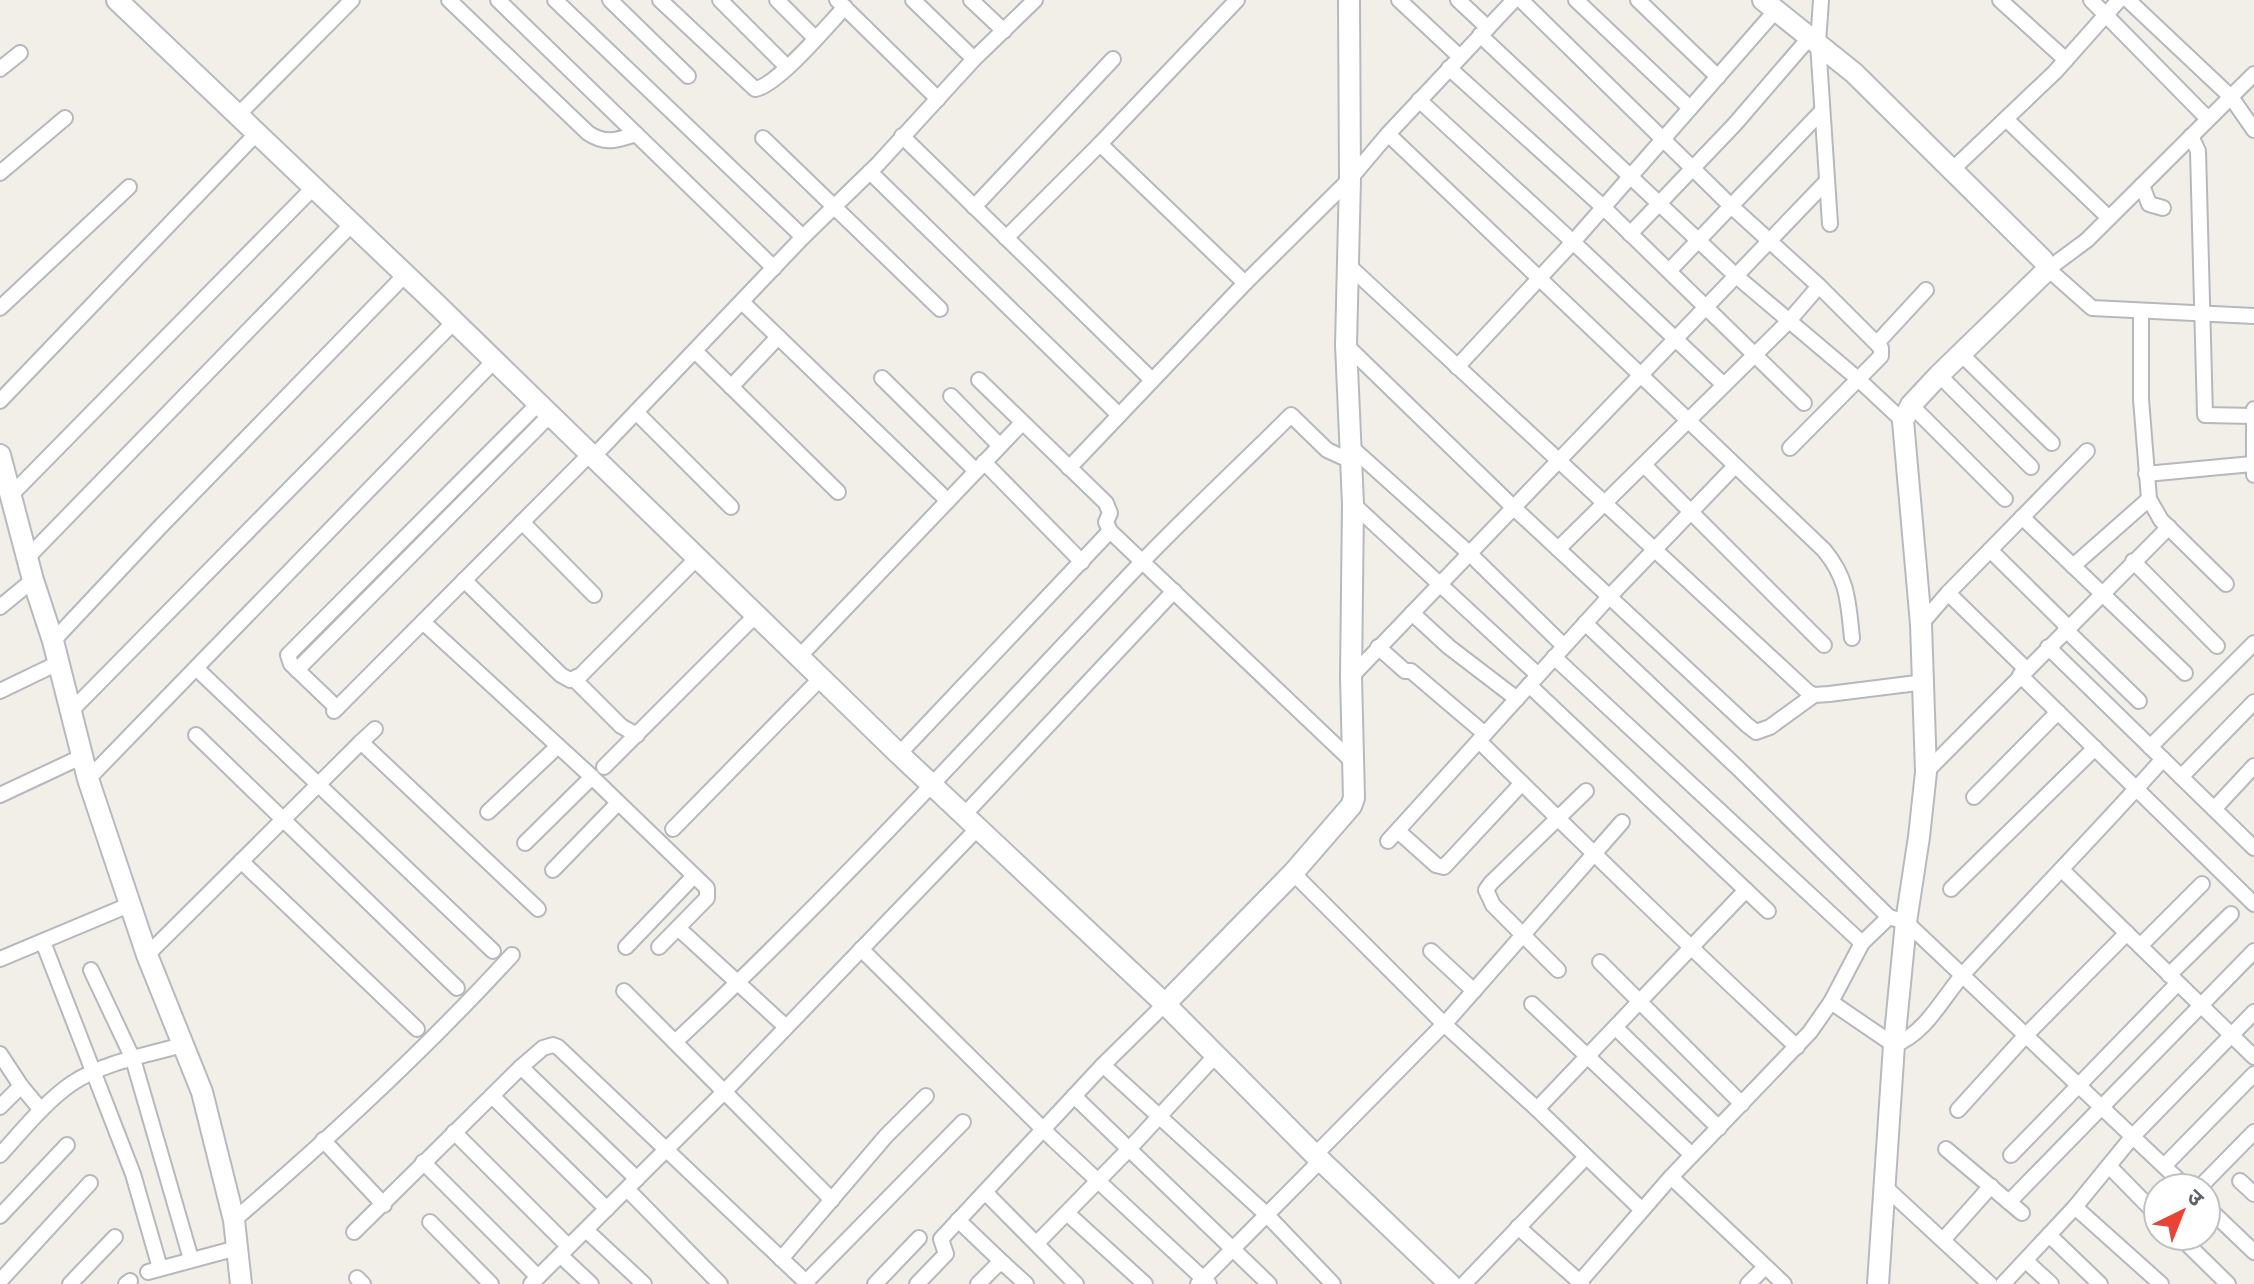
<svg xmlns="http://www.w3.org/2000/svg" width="2254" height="1284" viewBox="0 0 2254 1284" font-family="Arial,'Noto Sans Devanagari',sans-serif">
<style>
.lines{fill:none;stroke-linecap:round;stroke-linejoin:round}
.street-casing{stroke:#b5b8bc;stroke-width:18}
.secondary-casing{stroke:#b6babf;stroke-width:24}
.street{stroke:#fff;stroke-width:14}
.secondary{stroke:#fff;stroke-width:20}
</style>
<rect width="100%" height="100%" fill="#f1efe8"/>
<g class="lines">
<defs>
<g id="street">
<path d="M 449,0 L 588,133 C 606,145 617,140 636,134"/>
<polyline points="498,0 774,268"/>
<polyline points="555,0 803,237"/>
<polyline points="610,0 688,76"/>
<path d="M 660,0 L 755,89 C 777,86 827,26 845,7"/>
<polyline points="720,0 787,67"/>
<polyline points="777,0 815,38"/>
<polyline points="837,0 938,99"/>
<polyline points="913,0 974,59"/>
<polyline points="971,0 1004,31"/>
<polyline points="1399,0 1460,57"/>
<polyline points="1458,0 1488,28"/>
<polyline points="1521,0 1730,205 1819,286 1881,348 1881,356 1790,448"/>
<polyline points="1576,0 1690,108"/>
<polyline points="1638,0 1718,77"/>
<polyline points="1821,0 1818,43 1830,224"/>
<polyline points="2000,0 2066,60"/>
<polyline points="2091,0 2208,119"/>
<polyline points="2128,0 2231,97 2254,130"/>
<polyline points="1480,35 1735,275 1858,379 1903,421"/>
<polyline points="1449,68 1603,207 1804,403"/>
<polyline points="0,69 20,53"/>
<polyline points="2254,74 2087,240 2048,269 2092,308 2254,316"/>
<polyline points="1419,100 1573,242 1457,367"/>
<polyline points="237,116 352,0"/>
<polyline points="2007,120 2108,217"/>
<path d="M 1388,134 L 1824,550 C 1848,579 1848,601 1852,638"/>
<polyline points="902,136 1152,380"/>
<polyline points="2191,136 2198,151 2205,415 2254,416"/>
<polyline points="763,138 940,309"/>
<polyline points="1100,144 1245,283"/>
<polyline points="1953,169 2055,72 2119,0"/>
<polyline points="870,172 1119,415"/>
<polyline points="0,173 65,118"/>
<polyline points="2142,185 2149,204 2163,208"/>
<polyline points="974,207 1113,59"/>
<polyline points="1630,234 1735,124 1810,37"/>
<polyline points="1006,238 1100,144 1237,0"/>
<polyline points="1347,264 1808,692 1814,695 1829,694 1925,682"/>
<polyline points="1669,271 1820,113"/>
<polyline points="742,302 948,501"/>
<polyline points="0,308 129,187"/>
<polyline points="2141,311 2141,399 2149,499 2161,520 2226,584"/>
<polyline points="1877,343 1926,290"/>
<polyline points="1346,345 1513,507 1747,725 1756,732 1770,727 1814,695"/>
<polyline points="695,351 838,492"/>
<polyline points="1960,353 2052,443"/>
<polyline points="1939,375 2031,467"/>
<polyline points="882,378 976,471"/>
<polyline points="979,380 1106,503 1110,513 1106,522 1110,531 1352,761"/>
<polyline points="1724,385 1573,242 1777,9"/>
<polyline points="731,387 778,337"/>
<polyline points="951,396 1000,446"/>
<polyline points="0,401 256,134"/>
<polyline points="1911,405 2005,499"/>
<polyline points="2254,409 2254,475"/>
<polyline points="636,412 731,507"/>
<polyline points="1351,447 1469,553 1564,646"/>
<polyline points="593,457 803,237 878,164 974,59 1035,0"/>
<polyline points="984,462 1082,562"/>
<polyline points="1644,465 1824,645"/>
<polyline points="1069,468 1245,283 1350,179 1388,134 1514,0"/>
<polyline points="2146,474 2252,464"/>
<polyline points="11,495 313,188"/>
<polyline points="1353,504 1538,675"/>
<polyline points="2022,517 2185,673"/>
<polyline points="522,522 594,595"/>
<polyline points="1558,549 1788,322 1819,286"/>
<polyline points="1990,550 2068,627"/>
<polyline points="28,557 351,225"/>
<polyline points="2133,561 2217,646"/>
<polyline points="2073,566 2149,499"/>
<polyline points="464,580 561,675 570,680 581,675 697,558"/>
<polyline points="1948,593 2026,669"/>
<polyline points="0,607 33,580"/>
<polyline points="1412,613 1449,647 1517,699"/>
<polyline points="423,622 592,777 707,888 707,898 659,947"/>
<polyline points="1585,623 1740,770 1889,917"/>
<polyline points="1921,624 1948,593 2087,451"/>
<polyline points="2065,629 2139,701"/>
<polyline points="53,641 160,527 404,276"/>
<polyline points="1378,647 1405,671 1411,671 1485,734"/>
<polyline points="2048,647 2254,848"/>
<polyline points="799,657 1022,423"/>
<polyline points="1554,657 1862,943"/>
<polyline points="196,668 493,951"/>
<polyline points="297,670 550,415"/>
<polyline points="2020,675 2254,904"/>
<polyline points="1351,677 1825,183"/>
<polyline points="575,680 621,726 637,735"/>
<polyline points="1529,685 1768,911"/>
<polyline points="0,691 58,663"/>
<polyline points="337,708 291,664 288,655 538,404"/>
<polyline points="71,711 453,323"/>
<polyline points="334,711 590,454"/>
<polyline points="196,735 457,988"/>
<path d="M 1479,741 C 1584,844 1689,947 1797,1047"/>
<polyline points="361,742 375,729"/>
<polyline points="2150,747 2254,643"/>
<polyline points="899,754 1110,531"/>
<polyline points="604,767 757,614"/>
<polyline points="1926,772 2169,527"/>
<polyline points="2181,777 2254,702"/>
<polyline points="88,779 494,361"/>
<polyline points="0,795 81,757"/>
<polyline points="1974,797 2058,712"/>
<polyline points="2214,809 2254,766"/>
<polyline points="488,812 558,746"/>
<polyline points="964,815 1174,591"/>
<polyline points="673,829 821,678"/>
<polyline points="1398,831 1436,865 1444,867 1522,783"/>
<polyline points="1388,841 1609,597 1735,466"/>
<polyline points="525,843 592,777"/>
<polyline points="241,861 417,1029"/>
<polyline points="553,870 618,803"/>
<polyline points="2062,870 2254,1057"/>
<polyline points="1293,873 1444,1024 1537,1109 1746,890"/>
<polyline points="1951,889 2095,748"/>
<polyline points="678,928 786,1027"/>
<polyline points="43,942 133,1174 160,1268"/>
<polyline points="2140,946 2202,884"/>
<polyline points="626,947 693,877"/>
<polyline points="861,949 1054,1140 1209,1284"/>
<polyline points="1431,951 1474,991"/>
<polyline points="147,955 361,742 538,909"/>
<polyline points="0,959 129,905"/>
<polyline points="1600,962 1742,1104"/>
<polyline points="91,970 133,1059 191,1259"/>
<polyline points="1558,970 1493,905 1486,890 1491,883 1586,791"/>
<polyline points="2169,975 2231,914"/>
<polyline points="624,991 832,1200"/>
<path d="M 1831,1002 L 1894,1045 C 1926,1034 1944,995 1966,971 C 2031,900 2099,831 2163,759"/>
<polyline points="1532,1004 1692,1155"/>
<polyline points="1616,1028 1719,1128"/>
<path d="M 675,1042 C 838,890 987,725 1140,564 C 1189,513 1241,465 1291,415 L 1327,450 L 1351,461"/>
<polyline points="0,1054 21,1086 41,1110"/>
<polyline points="1103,1065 1266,1214 1333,1284"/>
<polyline points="521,1067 637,1179"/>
<polyline points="492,1096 607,1209"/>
<polyline points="1074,1096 1269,1284"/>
<polyline points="0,1107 21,1086"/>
<polyline points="1537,1109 1642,1210"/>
<polyline points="1958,1110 2026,1035 2127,933"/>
<polyline points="454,1132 568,1246"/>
<polyline points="323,1140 384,1205"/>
<polyline points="1946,1149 2022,1213"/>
<path d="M 0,1155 C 22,1131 44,1103 71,1084 C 102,1063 146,1055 183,1045"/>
<polyline points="1315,1155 1449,1019 1622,822"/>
<polyline points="2011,1155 2178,983"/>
<polyline points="423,1162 538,1277"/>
<polyline points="2109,1166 2158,1216"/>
<polyline points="2164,1166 2254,1074"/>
<polyline points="1671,1177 1784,1284"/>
<polyline points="2240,1181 2254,1194"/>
<polyline points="1884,1186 1990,1284"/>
<polyline points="2199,1188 2254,1132"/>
<polyline points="627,1189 720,1284"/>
<polyline points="985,1192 1076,1284"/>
<polyline points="2009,1202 2254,951"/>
<polyline points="2206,1206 2254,1252"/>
<polyline points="2075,1207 2161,1284"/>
<polyline points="1067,1213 1145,1284"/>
<polyline points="0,1216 67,1145"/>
<path d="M 234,1220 C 331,1137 426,1049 512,955"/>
<polyline points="958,1220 1003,1263"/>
<polyline points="430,1222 491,1284"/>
<polyline points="1518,1227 1582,1284"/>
<polyline points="586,1230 644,1284"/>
<polyline points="354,1232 521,1067 543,1048 553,1045 558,1047 808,1284"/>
<polyline points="2049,1235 2100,1284"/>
<polyline points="2179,1236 2228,1284"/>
<polyline points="1943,1240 1991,1186"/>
<polyline points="1037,1243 1131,1147 1216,1055"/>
<polyline points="560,1255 591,1284"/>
<polyline points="781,1259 886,1136 926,1096"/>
<polyline points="2026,1261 2051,1284"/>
<polyline points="148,1272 237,1248"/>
<polyline points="357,1278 363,1284"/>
<polyline points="0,1281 90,1183"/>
<polyline points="806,1282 963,1122"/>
<polyline points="70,1284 115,1237"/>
<polyline points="126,1284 130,1281"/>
<polyline points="531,1284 725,1091 978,828"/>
<polyline points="875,1284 919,1238"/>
<polyline points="917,1284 946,1254 941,1239 1103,1065 1165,1004"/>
<polyline points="978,1284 996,1266 1003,1263 1026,1284"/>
<polyline points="1198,1284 1321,1160"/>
<polyline points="1464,1284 1586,1157"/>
<polyline points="1578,1284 1671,1177 1810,1032 1831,1002 1862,943 1889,917 1906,922 2187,1188"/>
<polyline points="1748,1284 1765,1267"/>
<polyline points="2003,1284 2075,1207 2133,1136 2254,1012"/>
</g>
<g id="secondary">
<polyline points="117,0 432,300 899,754 1165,1004 1315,1155 1450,1284"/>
<polyline points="1763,0 1854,73 2043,260 2048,269 1939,375 1911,405 1903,421 1921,624 1926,772 1919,837 1906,922 1894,1045 1878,1284"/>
<polyline points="0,455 33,580 53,641 88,779 147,955 202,1092 234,1220 241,1284"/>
<polyline points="1165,1004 1293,873 1351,806 1354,798 1351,677 1353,504 1346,345 1350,179 1349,0"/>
</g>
</defs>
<use href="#street" class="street-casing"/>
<use href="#secondary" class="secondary-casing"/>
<use href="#street" class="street"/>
<use href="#secondary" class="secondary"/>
</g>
<g transform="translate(2182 1212) rotate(43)"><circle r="38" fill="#ffffff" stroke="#bfc1c3" stroke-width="2"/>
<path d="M0-6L14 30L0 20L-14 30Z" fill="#ea4335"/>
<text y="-12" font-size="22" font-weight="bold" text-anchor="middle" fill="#5f6368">उ</text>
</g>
</svg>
